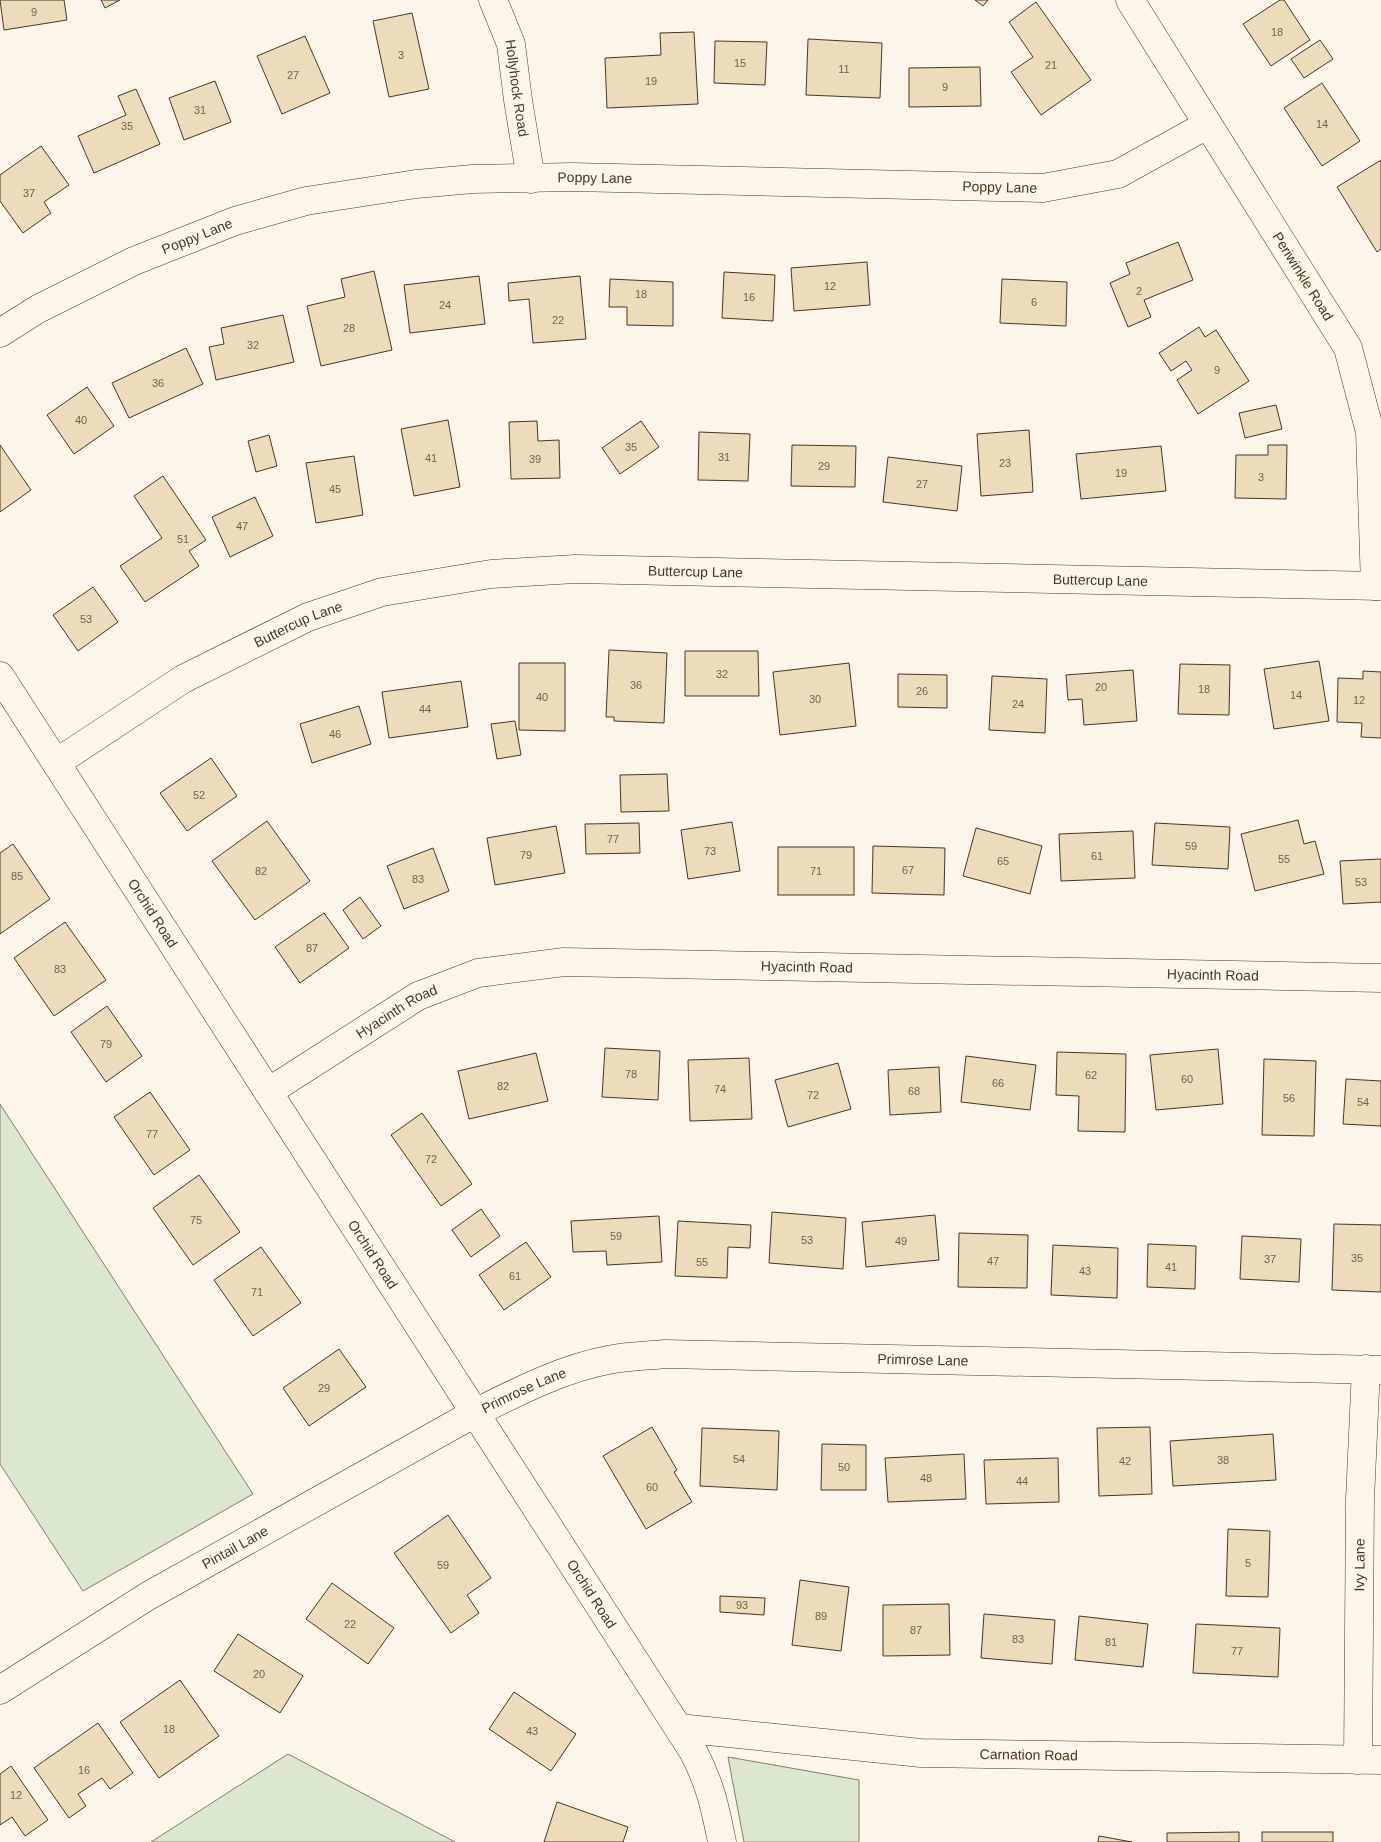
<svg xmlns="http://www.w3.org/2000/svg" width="1381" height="1842" viewBox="0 0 1381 1842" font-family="Helvetica,sans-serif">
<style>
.green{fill:#dce7d0;stroke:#887966}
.building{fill:#ecdcbc;stroke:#4a3520}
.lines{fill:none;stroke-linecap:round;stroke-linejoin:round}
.minor-casing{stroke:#4a3520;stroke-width:29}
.minor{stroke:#fbf6e9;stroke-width:28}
.labels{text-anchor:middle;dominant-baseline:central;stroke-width:4;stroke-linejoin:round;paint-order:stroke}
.number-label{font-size:11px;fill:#725f47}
.street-label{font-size:14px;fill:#4a3520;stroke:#fbf6e9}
</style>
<rect width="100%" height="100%" fill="#fbf6e9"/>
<g class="green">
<polygon points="0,1104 253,1494 83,1591 0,1464"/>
<polygon points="288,1754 455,1842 151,1842"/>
<polygon points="728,1757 859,1780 859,1842 744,1842"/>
</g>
<g class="building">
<polygon points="0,0 64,0 67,20 4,30"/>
<polygon points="101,0 120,0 105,8"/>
<polygon points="975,0 988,0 983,6"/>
<polygon points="1280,0 1284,0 1310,40 1271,66 1243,24"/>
<polygon points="1036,2 1091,80 1041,115 1011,72 1033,57 1009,22"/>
<polygon points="412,13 429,89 389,97 373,21"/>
<polygon points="694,32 698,104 607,108 605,58 661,55 660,33"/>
<polygon points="305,36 330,93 282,114 257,56"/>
<polygon points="808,39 882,43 880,98 806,95"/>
<polygon points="1320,40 1333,59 1304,78 1291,59"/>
<polygon points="715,41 767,42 765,85 714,83"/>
<polygon points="980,67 981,106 909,107 909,68"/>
<polygon points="215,81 231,122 184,140 169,98"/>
<polygon points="1322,83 1360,141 1322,166 1284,108"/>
<polygon points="136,89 160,144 94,173 78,136 126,115 118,96"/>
<polygon points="41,146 69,185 44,202 51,213 23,233 0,201 0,175"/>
<polygon points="1381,160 1381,249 1377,252 1337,187"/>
<polygon points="1178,242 1193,280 1144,300 1151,317 1128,327 1110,283 1130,274 1126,263"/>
<polygon points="867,262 870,305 794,311 791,268"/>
<polygon points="374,271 392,350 321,366 307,306 345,297 341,279"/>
<polygon points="724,272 775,275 773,321 722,318"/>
<polygon points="479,276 485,324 410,333 404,285"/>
<polygon points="580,276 586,339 533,343 529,299 509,301 508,283"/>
<polygon points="610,279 673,282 673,326 627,325 627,307 609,307"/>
<polygon points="1002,279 1067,282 1066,326 1000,323"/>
<polygon points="283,315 294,362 216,380 209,347 224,344 221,328"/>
<polygon points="1199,327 1205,337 1216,330 1249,381 1198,414 1177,380 1192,370 1186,361 1171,371 1159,353"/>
<polygon points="186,348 203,384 129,418 112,383"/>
<polygon points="87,387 114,426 74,454 47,415"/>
<polygon points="1276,405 1282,429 1245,438 1239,413"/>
<polygon points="448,420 460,487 414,496 401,429"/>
<polygon points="537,421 538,441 559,440 560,478 511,479 509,422"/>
<polygon points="641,421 659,447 620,474 602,448"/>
<polygon points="1029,430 1033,492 981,496 977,434"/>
<polygon points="699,432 750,434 748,481 698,480"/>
<polygon points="269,435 277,466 256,472 248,441"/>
<polygon points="0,445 31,490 0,512"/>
<polygon points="792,445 856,446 855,487 791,486"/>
<polygon points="1268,445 1287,445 1286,499 1235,498 1236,455 1268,455"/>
<polygon points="1161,446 1166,491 1081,499 1076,454"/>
<polygon points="354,456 363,515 316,523 306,463"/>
<polygon points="888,457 962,466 957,511 883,502"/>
<polygon points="163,476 206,540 189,551 199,566 145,602 120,566 162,538 134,496"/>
<polygon points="255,497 273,536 230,557 212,517"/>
<polygon points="93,587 118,622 78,651 53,615"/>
<polygon points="609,650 667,653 664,723 614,721 614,717 606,717"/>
<polygon points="685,651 758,651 759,696 685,696"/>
<polygon points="1319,661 1329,721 1274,729 1264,669"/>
<polygon points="519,663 565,663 565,731 519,730"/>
<polygon points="849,663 856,726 780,735 773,672"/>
<polygon points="1180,664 1230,665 1229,715 1178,714"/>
<polygon points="1133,670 1137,721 1084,725 1082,699 1068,700 1066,675"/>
<polygon points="1363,671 1381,672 1381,738 1361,737 1362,723 1337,722 1338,678 1363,679"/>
<polygon points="898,674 947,675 947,708 898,707"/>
<polygon points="992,676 1047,679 1045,733 989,730"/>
<polygon points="461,681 468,727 389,738 382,692"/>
<polygon points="359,706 371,744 312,763 300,724"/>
<polygon points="515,721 521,755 497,759 491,724"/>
<polygon points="211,758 237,796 187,831 160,793"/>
<polygon points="667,774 669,811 621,812 620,775"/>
<polygon points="1298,820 1304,844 1315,841 1324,874 1255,891 1241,834"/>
<polygon points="267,821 310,881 255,920 212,861"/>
<polygon points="732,822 740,871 688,879 681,830"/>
<polygon points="639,823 640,853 586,854 585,824"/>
<polygon points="1155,823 1230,827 1228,869 1152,865"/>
<polygon points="556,826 565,873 495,885 487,838"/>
<polygon points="976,828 1042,846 1030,894 963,876"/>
<polygon points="1133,831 1135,878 1061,881 1059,834"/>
<polygon points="13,844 50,899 0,934 0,853"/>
<polygon points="873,846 945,848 944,895 872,893"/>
<rect x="778" y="847" width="76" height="48"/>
<polygon points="433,848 449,891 404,909 387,866"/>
<polygon points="1381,859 1381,902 1343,904 1340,861"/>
<polygon points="360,897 381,926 363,939 343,910"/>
<polygon points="324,913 349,948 300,983 275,947"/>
<polygon points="65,922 106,980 54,1016 14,958"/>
<polygon points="107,1006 142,1056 106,1082 71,1032"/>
<polygon points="605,1048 660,1051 658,1100 602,1097"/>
<polygon points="1218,1049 1223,1104 1156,1110 1150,1055"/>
<polygon points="1057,1052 1126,1054 1125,1132 1078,1131 1079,1096 1056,1095"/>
<polygon points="536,1053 548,1101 469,1119 458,1071"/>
<polygon points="966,1056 1036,1065 1030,1110 961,1102"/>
<polygon points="749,1058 752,1119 690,1121 688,1060"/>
<polygon points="1264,1059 1316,1061 1314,1136 1262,1135"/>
<polygon points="838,1063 851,1109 788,1127 775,1080"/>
<polygon points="939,1067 941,1112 890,1115 888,1070"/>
<polygon points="1346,1079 1381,1081 1381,1126 1343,1124"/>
<polygon points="150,1092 190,1150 154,1175 114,1117"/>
<polygon points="422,1113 472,1184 441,1206 391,1135"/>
<polygon points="199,1175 240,1232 193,1265 153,1208"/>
<polygon points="481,1209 500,1236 471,1257 452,1230"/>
<polygon points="772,1212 846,1218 843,1269 769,1263"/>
<polygon points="935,1215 939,1260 866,1267 862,1222"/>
<polygon points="659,1216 662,1262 607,1265 606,1251 573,1252 571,1221"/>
<polygon points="678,1221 751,1225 750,1248 728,1247 727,1278 675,1276"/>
<polygon points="1334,1224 1381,1225 1381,1292 1332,1290"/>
<polygon points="959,1233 1028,1235 1027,1288 958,1287"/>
<polygon points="1242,1236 1301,1239 1299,1282 1240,1279"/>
<polygon points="526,1242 551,1277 504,1310 479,1275"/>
<polygon points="1148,1244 1196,1246 1195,1289 1147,1287"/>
<polygon points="1053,1245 1118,1248 1117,1298 1051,1295"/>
<polygon points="261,1247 301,1303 253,1336 214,1280"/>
<polygon points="339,1349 366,1387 309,1426 283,1388"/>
<polygon points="652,1427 677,1470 674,1472 692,1502 646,1529 603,1456"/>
<polygon points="1150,1427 1152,1494 1099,1496 1097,1428"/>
<polygon points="702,1428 779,1431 777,1490 700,1486"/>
<polygon points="1273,1434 1276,1480 1173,1486 1170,1441"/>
<polygon points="822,1444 866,1445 866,1490 821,1490"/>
<polygon points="964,1454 966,1499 888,1502 885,1458"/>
<polygon points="1058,1458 1059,1502 986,1504 984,1460"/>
<polygon points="448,1515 491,1578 467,1595 479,1613 451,1633 394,1553"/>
<polygon points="1228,1529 1270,1531 1268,1597 1226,1596"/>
<polygon points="800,1580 849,1587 841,1651 792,1645"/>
<polygon points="332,1583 394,1628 368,1664 306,1619"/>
<polygon points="720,1596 765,1598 764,1615 720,1612"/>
<polygon points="949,1604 950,1655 883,1656 883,1605"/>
<polygon points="984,1614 1055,1620 1052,1664 981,1658"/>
<polygon points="1079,1616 1148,1624 1143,1667 1075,1660"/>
<polygon points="1196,1624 1280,1628 1278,1677 1193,1673"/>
<polygon points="238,1634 303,1676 280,1713 214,1671"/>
<polygon points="180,1680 219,1736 159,1778 120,1722"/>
<polygon points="514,1692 576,1734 551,1771 489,1729"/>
<polygon points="98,1723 133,1773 110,1789 102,1778 78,1794 86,1806 69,1818 34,1768"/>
<polygon points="11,1766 48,1820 25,1836 12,1817 0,1825 0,1774"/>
<polygon points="557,1802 628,1827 623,1842 544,1842"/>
<polygon points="1239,1832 1239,1842 1167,1842 1167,1833"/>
<rect x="1262" y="1832" width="71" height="10"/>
<polygon points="1099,1836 1132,1842 1098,1842"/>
</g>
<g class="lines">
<defs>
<g id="minor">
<path id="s1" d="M 493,0 L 511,44 L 518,100 L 531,179"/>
<path id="s2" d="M 1130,0 L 1348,348 L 1370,432 L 1375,586"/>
<path id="s3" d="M 0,333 L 38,309 L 134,261 L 235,221 L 306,201 L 416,184 L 473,179 L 573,177 L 1043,188 L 1118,174 L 1207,125"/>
<path id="s4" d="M 0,676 L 693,1751 C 710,1783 715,1807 722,1842"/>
<path id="s5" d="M 56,763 L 183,679 L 308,617 L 382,592 L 491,574 L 575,569 L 1381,586"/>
<path id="s6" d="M 268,1092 L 418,996 L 478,973 L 564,962 L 1381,978"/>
<path id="s7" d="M 0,1690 L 148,1596 L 475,1413 C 517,1392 561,1369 608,1360 C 626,1356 646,1356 666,1354 L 1381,1370"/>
<path id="s8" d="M 679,1728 L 921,1753 L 1381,1760"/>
<path id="s9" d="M 1358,1760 L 1360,1499 L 1366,1369"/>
</g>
</defs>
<use href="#minor" class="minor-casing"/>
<use href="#minor" class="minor"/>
</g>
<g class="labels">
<g class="number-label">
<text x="34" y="12">9</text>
<text x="1277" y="32">18</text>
<text x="401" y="55">3</text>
<text x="740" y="63">15</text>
<text x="1051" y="65">21</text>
<text x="844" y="69">11</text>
<text x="293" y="75">27</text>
<text x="651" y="81">19</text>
<text x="945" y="87">9</text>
<text x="200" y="110">31</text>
<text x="1322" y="124">14</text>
<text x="127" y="126">35</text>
<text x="29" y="193">37</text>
<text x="830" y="286">12</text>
<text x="1139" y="291">2</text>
<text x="641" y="294">18</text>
<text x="749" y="297">16</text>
<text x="1034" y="302">6</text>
<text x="445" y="305">24</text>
<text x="558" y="320">22</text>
<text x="349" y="328">28</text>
<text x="253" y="345">32</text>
<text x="1217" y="370">9</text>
<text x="158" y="383">36</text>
<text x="81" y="420">40</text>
<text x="631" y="447">35</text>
<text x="724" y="457">31</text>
<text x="431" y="458">41</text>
<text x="535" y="459">39</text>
<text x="1005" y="463">23</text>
<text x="824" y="466">29</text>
<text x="1121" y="473">19</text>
<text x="1261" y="477">3</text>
<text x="922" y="484">27</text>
<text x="335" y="489">45</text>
<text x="242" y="526">47</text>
<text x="183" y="539">51</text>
<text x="86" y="619">53</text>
<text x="722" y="674">32</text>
<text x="636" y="685">36</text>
<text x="1101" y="687">20</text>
<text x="1204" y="689">18</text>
<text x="922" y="691">26</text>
<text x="1296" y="695">14</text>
<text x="542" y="697">40</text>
<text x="815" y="699">30</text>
<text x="1359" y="700">12</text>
<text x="1018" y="704">24</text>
<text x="425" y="709">44</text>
<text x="335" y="734">46</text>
<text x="199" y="795">52</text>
<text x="613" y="839">77</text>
<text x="1191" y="846">59</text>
<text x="710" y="851">73</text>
<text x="526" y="855">79</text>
<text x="1097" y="856">61</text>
<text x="1284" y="859">55</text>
<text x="1003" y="861">65</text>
<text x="908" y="870">67</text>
<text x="261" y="871">82</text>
<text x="816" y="871">71</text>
<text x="17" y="876">85</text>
<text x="418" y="879">83</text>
<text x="1361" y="882">53</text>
<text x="312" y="948">87</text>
<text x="60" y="969">83</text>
<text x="106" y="1044">79</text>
<text x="631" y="1074">78</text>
<text x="1091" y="1075">62</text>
<text x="1187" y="1079">60</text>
<text x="998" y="1083">66</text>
<text x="503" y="1086">82</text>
<text x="720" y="1089">74</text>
<text x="914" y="1091">68</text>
<text x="813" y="1095">72</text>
<text x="1289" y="1098">56</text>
<text x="1363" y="1102">54</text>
<text x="152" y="1134">77</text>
<text x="431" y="1159">72</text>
<text x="196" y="1220">75</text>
<text x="616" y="1236">59</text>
<text x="807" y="1240">53</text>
<text x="901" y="1241">49</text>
<text x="1357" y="1258">35</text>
<text x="1270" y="1259">37</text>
<text x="993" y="1261">47</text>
<text x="702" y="1262">55</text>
<text x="1171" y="1267">41</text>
<text x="1085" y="1271">43</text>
<text x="515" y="1276">61</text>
<text x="257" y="1292">71</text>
<text x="324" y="1388">29</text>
<text x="739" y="1459">54</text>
<text x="1223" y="1460">38</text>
<text x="1125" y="1461">42</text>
<text x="844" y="1467">50</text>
<text x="926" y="1478">48</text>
<text x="1022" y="1481">44</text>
<text x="652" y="1487">60</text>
<text x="1248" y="1563">5</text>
<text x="443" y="1565">59</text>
<text x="742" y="1605">93</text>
<text x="821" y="1616">89</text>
<text x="350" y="1624">22</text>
<text x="916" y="1630">87</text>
<text x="1018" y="1639">83</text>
<text x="1111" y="1642">81</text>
<text x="1237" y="1651">77</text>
<text x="259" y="1674">20</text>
<text x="169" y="1729">18</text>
<text x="532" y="1731">43</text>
<text x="84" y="1770">16</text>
<text x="16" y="1795">12</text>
</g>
<g class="street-label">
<text stroke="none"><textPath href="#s1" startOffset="92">Hollyhock Road</textPath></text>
<text stroke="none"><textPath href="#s3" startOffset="625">Poppy Lane</textPath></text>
<text stroke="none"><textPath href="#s3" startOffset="1030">Poppy Lane</textPath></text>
<text stroke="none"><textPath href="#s3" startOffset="220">Poppy Lane</textPath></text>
<text stroke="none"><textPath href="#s2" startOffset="326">Periwinkle Road</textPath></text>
<text stroke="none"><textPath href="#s5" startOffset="685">Buttercup Lane</textPath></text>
<text stroke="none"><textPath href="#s5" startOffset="1090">Buttercup Lane</textPath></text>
<text stroke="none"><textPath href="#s5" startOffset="280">Buttercup Lane</textPath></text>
<text stroke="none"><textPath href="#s4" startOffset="282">Orchid Road</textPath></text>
<text stroke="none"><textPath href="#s6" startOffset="572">Hyacinth Road</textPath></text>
<text stroke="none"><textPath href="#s6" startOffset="978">Hyacinth Road</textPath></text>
<text stroke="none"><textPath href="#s6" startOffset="152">Hyacinth Road</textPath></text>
<text stroke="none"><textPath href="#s4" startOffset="688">Orchid Road</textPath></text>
<text stroke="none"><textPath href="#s7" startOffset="1009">Primrose Lane</textPath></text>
<text stroke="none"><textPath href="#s7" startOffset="604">Primrose Lane</textPath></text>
<text stroke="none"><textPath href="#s7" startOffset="275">Pintail Lane</textPath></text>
<text stroke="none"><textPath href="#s9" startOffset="195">Ivy Lane</textPath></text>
<text stroke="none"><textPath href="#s4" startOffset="1092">Orchid Road</textPath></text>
<text stroke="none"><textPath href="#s8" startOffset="351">Carnation Road</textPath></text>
</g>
</g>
</svg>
